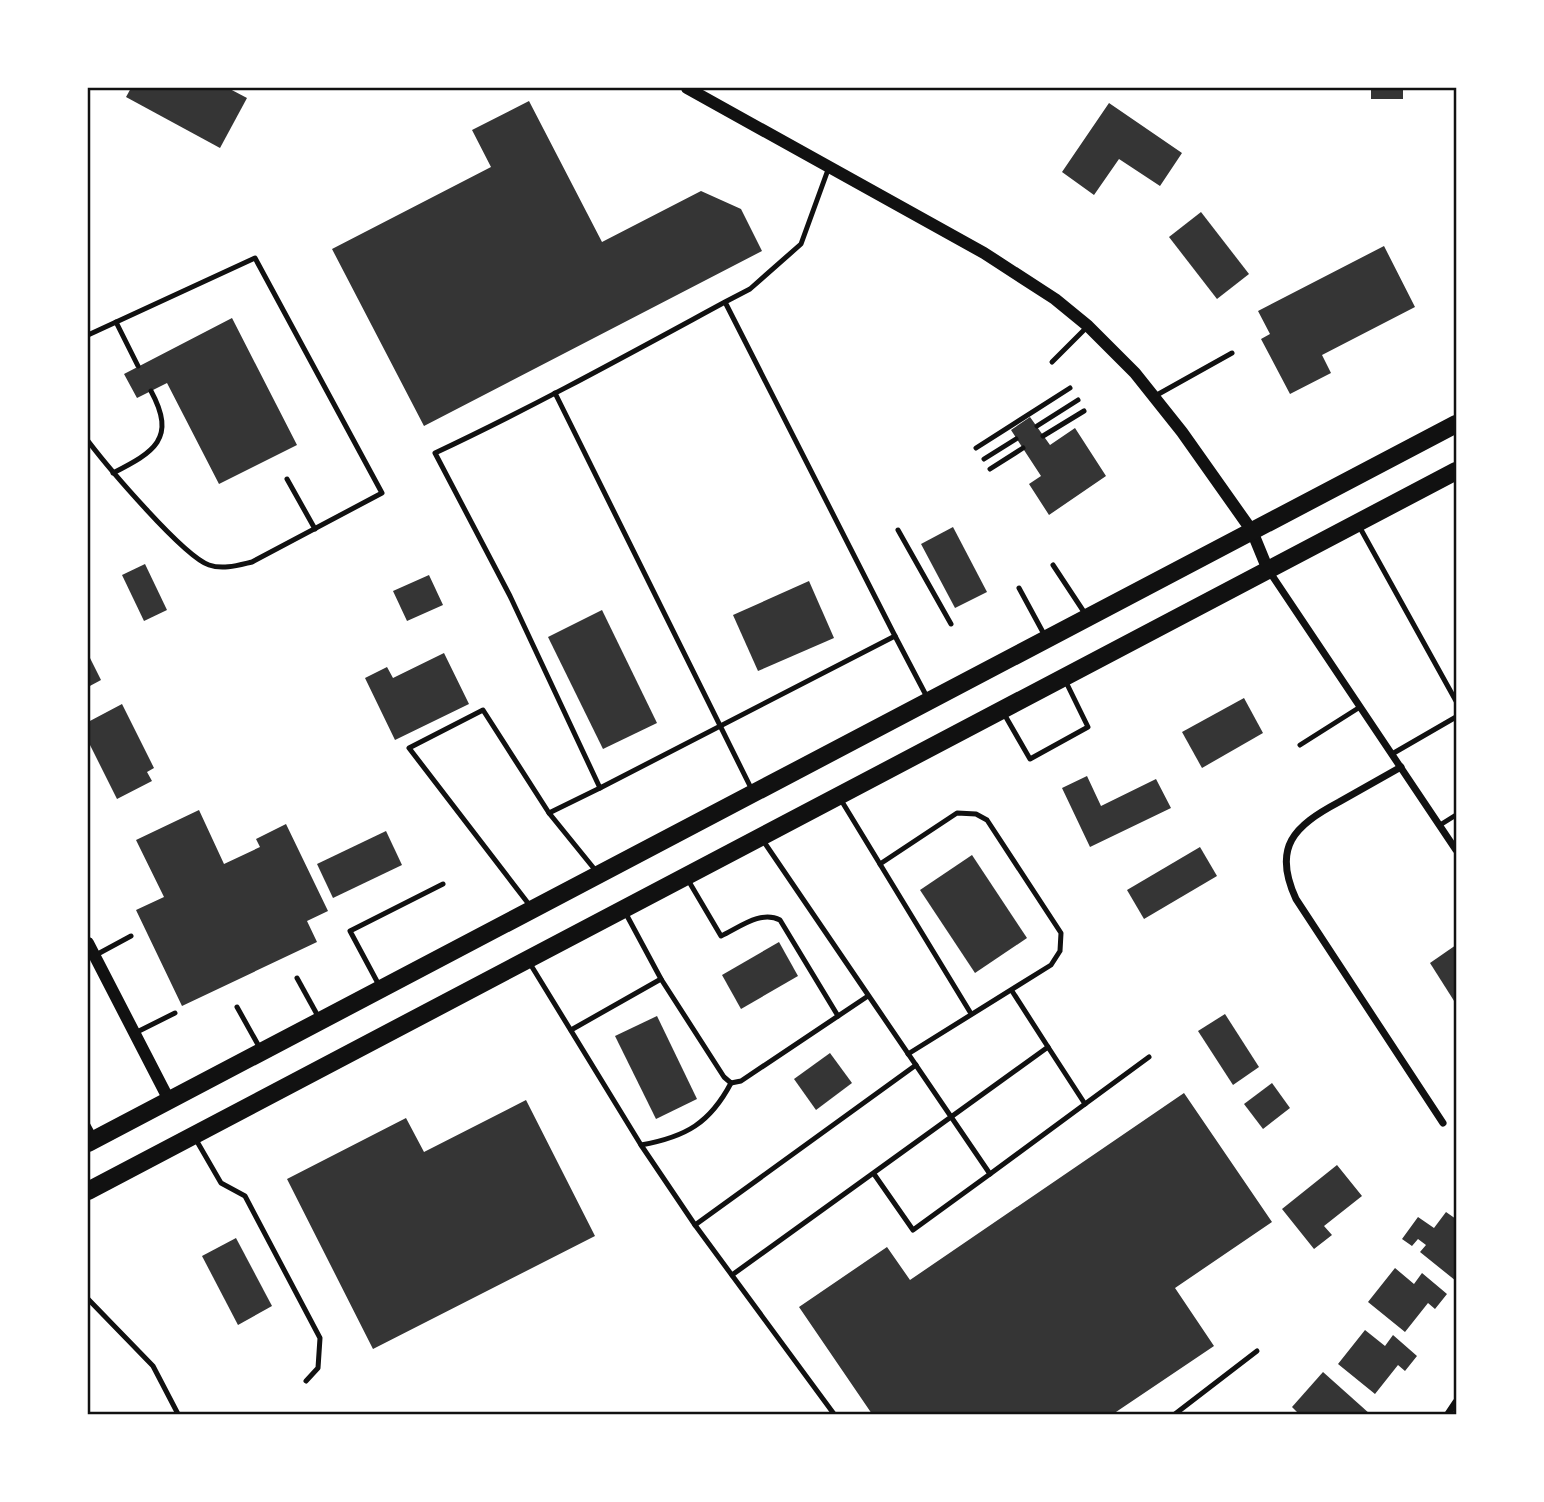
<svg xmlns="http://www.w3.org/2000/svg" width="1544" height="1502" viewBox="0 0 1544 1502" font-family="Montserrat,sans-serif">
<style>
.building{fill:#353535}
.lines{fill:none;stroke-linecap:round;stroke-linejoin:round}
.service{stroke:#111;stroke-width:5}
.minor{stroke:#111;stroke-width:7}
.tertiary{stroke:#111;stroke-width:12}
.primary{stroke:#111;stroke-width:18}
.neatline{fill:none;stroke:#111;stroke-width:2.5}
</style>
<rect width="100%" height="100%" fill="#fff"/>
<g class="building">
<polygon points="131,88 228,88 247,98 220,148 126,97"/>
<rect x="1371" y="88" width="32" height="11"/>
<polygon points="529,101 602,242 701,191 741,209 762,251 424,426 332,249 491,167 472,130"/>
<polygon points="1109,103 1182,153 1160,186 1119,159 1094,195 1062,172"/>
<polygon points="1201,212 1249,274 1217,299 1169,237"/>
<polygon points="1384,246 1415,307 1322,355 1331,373 1290,394 1261,339 1270,334 1258,311"/>
<polygon points="232,318 297,445 219,484 167,383 137,398 124,374"/>
<polygon points="1030,417 1050,445 1075,428 1106,476 1049,515 1029,484 1041,476 1011,430"/>
<polygon points="953,527 987,592 955,608 921,544"/>
<polygon points="145,564 167,610 144,621 122,575"/>
<polygon points="429,575 443,605 407,621 393,591"/>
<polygon points="809,581 834,638 758,671 733,615"/>
<polygon points="602,610 657,723 603,749 548,637"/>
<polygon points="444,653 469,704 395,740 365,678 387,667 393,678"/>
<polygon points="88,654 101,680 88,687"/>
<polygon points="1244,698 1263,733 1202,768 1182,732"/>
<polygon points="122,704 154,768 147,772 152,781 117,799 88,741 88,722"/>
<polygon points="1087,776 1101,806 1156,779 1171,808 1090,847 1062,788"/>
<polygon points="199,810 224,864 260,847 256,839 286,824 328,911 307,921 317,942 182,1006 136,910 164,897 136,840"/>
<polygon points="386,831 402,865 333,898 317,864"/>
<polygon points="1200,847 1217,876 1144,919 1127,890"/>
<polygon points="972,855 1027,938 975,973 920,890"/>
<polygon points="779,942 798,976 741,1009 722,975"/>
<polygon points="1456,945 1456,1004 1430,963"/>
<polygon points="1225,1014 1259,1067 1233,1085 1198,1031"/>
<polygon points="657,1016 697,1099 656,1119 615,1036"/>
<polygon points="830,1053 852,1083 816,1110 794,1079"/>
<polygon points="1272,1083 1290,1108 1263,1129 1244,1104"/>
<polygon points="1184,1093 1272,1222 1175,1288 1214,1346 1113,1414 872,1414 799,1307 887,1247 910,1280"/>
<polygon points="526,1100 595,1236 373,1349 287,1179 406,1118 424,1152"/>
<polygon points="1337,1165 1362,1196 1324,1226 1332,1235 1314,1249 1282,1209"/>
<polygon points="1446,1212 1456,1219 1456,1281 1420,1252 1426,1245 1418,1239 1412,1246 1402,1239 1418,1217 1434,1228"/>
<polygon points="236,1238 272,1306 238,1325 202,1256"/>
<polygon points="1395,1268 1414,1284 1422,1273 1447,1294 1435,1309 1428,1303 1405,1332 1368,1302"/>
<polygon points="1365,1330 1385,1346 1393,1335 1417,1356 1405,1371 1398,1365 1375,1394 1338,1364"/>
<polygon points="1323,1372 1370,1414 1299,1414 1292,1407"/>
</g>
<g class="lines">
<g class="service">
<path d="M 725,302 L 895,636 L 600,788 L 510,596 L 435,453 C 533,407 629,354 725,302 L 750,289 L 801,244 L 829,167"/>
<polyline points="116,322 138,366"/>
<path d="M 88,335 L 255,258 L 382,493 L 252,562 C 239,565 223,570 209,565 C 183,556 107,466 88,441"/>
<polyline points="1052,362 1087,327"/>
<polyline points="555,393 752,790"/>
<polyline points="1155,396 1232,353"/>
<polyline points="1037,426 1078,400"/>
<polyline points="1043,436 1084,411"/>
<polyline points="976,448 1070,388"/>
<polyline points="984,459 1016,439"/>
<polyline points="990,469 1023,448"/>
<path d="M 113,473 C 154,452 177,439 151,391"/>
<polyline points="287,479 315,529"/>
<polyline points="1359,526 1456,701"/>
<polyline points="898,530 951,624"/>
<polyline points="1053,565 1086,615"/>
<polyline points="1019,588 1045,636"/>
<polyline points="895,636 928,699"/>
<polyline points="1003,712 1030,759 1088,727 1065,680"/>
<polyline points="1300,745 1360,707"/>
<polyline points="1392,754 1456,717"/>
<polyline points="841,800 970,1012"/>
<polyline points="549,813 600,788"/>
<polyline points="1440,825 1456,815"/>
<polyline points="880,864 957,813 976,814 987,820 1061,933 1060,951 1051,965 908,1054"/>
<path d="M 688,880 L 721,936 C 740,927 761,910 780,920 L 838,1016"/>
<polyline points="531,907 409,748 483,710 549,813 596,871"/>
<polyline points="625,912 661,979 724,1077 731,1083 741,1081 868,996"/>
<polyline points="94,956 131,936"/>
<polyline points="529,962 641,1145 695,1225 834,1414"/>
<polyline points="297,978 319,1018"/>
<polyline points="380,987 350,931 443,884"/>
<polyline points="1012,991 1048,1047"/>
<polyline points="237,1007 261,1050"/>
<polyline points="571,1030 661,979"/>
<polyline points="135,1033 175,1013"/>
<polyline points="1085,1104 1149,1057"/>
<polyline points="88,1125 94,1136"/>
<polyline points="195,1138 221,1183 245,1196 320,1338 318,1368 306,1381"/>
<path d="M 641,1145 C 686,1137 710,1123 731,1083"/>
<polyline points="874,1174 913,1230 990,1174"/>
<polyline points="695,1225 916,1065"/>
<path d="M 732,1275 L 1048,1047 L 1085,1104 L 990,1174 C 914,1062 838,951 762,839"/>
<polyline points="88,1299 153,1366 178,1414"/>
<polyline points="1175,1414 1257,1351"/>
</g>
<g class="minor">
<polyline points="1269,571 1456,850"/>
<path d="M 1401,767 C 1380,779 1360,790 1339,802 C 1294,826 1272,847 1296,899 L 1443,1123"/>
<polyline points="1448,1414 1456,1402"/>
</g>
<g class="tertiary">
<polyline points="687,88 984,253 1055,299 1088,326 1135,373 1182,432 1252,531 1268,570"/>
<polyline points="88,943 169,1100"/>
</g>
<g class="primary">
<polyline points="88,1143 1456,424"/>
<polyline points="88,1191 1456,471"/>
</g>
</g>
<rect width="1544" height="1502" fill="none" stroke="#ffffff" stroke-width="178"/>
<rect x="89" y="89" width="1366" height="1324" class="neatline"/>
</svg>
